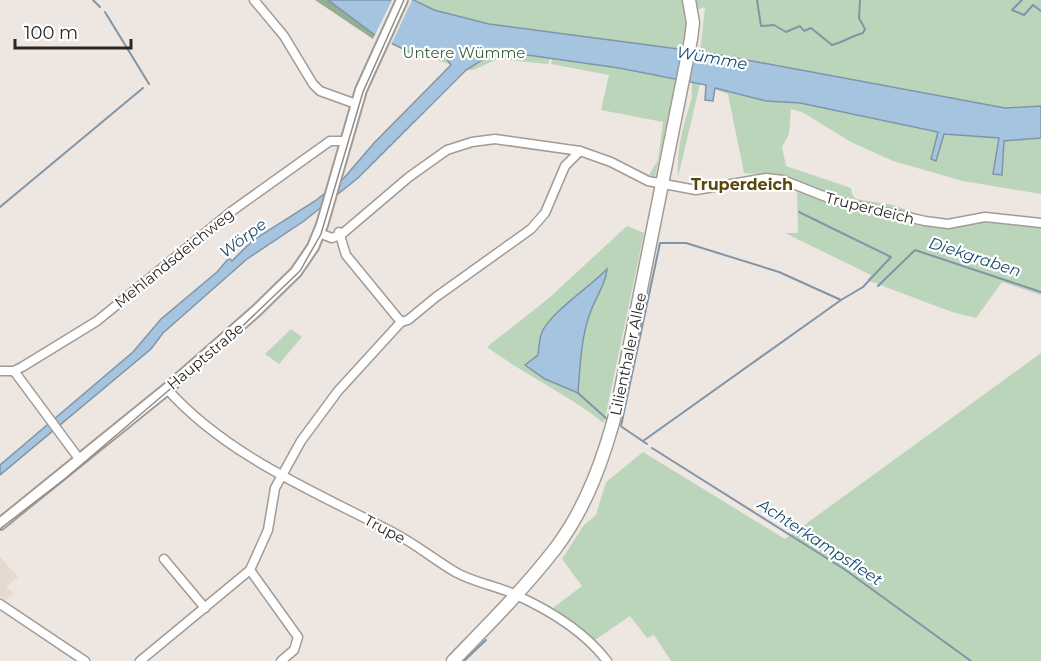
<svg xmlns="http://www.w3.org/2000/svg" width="1041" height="661" viewBox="0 0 1041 661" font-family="Montserrat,sans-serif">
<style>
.built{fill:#e6d9cf}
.green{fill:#bbd5ba}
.forest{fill:#93af92}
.water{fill:#a5c4df;stroke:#8095a7;stroke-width:1.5}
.pier{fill:#ede6e1}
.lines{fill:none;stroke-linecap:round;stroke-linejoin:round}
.stream{stroke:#8095a7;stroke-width:2}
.minor-casing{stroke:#a19b96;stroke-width:11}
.tertiary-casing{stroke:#a19b96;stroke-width:14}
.secondary-casing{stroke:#a19b96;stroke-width:15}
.minor{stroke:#fff;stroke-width:8}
.tertiary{stroke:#fff;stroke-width:10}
.secondary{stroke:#fff;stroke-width:12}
.tram{stroke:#918b88;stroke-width:1.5}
.labels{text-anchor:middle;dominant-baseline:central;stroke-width:4.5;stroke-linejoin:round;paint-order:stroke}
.park-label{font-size:15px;fill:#39633a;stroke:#fff}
.street-label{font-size:15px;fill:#2a2725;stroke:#fff}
.water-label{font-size:16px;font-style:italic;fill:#184a6e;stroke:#fff}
.neighbourhood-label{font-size:16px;font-weight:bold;fill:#594909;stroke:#fff}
</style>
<rect width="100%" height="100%" fill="#ede6e1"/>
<polygon class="built" points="0,557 18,577 6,587 13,594 6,600 0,597"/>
<g class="green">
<path d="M 417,0 L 683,0 L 686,34 L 682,49 C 634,42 445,27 417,0 Z"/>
<polygon points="695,0 1041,0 1041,106 1005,108 700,52 705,7 696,10"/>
<path d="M 418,27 L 1041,120 L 1041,194 L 963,181 L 893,161 L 851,142 L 802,112 L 791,109 L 789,134 L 782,147 L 786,166 L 851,188 L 852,194 L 856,199 L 893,205 L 936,220 L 841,200 L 767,175 L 744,173 L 728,94 L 700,84 L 678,177 C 676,150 684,123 691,101 C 693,94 691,91 692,83 L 676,81 L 655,177 L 649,175 L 658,160 L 663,122 L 601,110 L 609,75 L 551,64 L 552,60 L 550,59 L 548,64 L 498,59 L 473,70 L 467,70 L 407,50 Z"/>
<polygon points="797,191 934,228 981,222 1041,228 1041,295 1002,282 976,318 952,312 867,280 871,275 785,233 798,233"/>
<path d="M 627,226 L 644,233 L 604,423 C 567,394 525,375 487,347 L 549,298 Z"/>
<polygon points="291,329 302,337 279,364 265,354"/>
<polygon points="1041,353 1041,661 671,661 654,635 647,638 630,616 595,640 553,608 582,586 562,559 584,525 596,515 606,482 643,452 785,539"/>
</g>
<polygon class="forest" points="315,0 328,0 375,35 373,39"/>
<g class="water">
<polygon points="328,0 414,0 434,10 489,24 709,53 1005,108 1041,106 1041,138 1004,141 1002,175 993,174 999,138 944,134 936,161 931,159 938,132 800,103 766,101 715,88 713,101 705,100 706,85 619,68 507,52 490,55 466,70 358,178 304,221 247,259 163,333 151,349 0,475 0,465 133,352 161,319 217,272 229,258 232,261 252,241 315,201 344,178 374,143 451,65 446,58 413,54 375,35"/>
<path d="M 607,269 C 606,285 595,298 590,313 C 581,338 580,366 578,393 L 545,379 L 525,365 L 538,355 C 539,348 539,339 542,332 C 551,312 591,286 607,269 Z"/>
</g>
<polygon class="pier" points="392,0 412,0 391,45 374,37"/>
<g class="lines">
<g class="stream">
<polyline points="93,0 100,7"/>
<path d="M 757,0 L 761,26 L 774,25 L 786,32 L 800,26 L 804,31 L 811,28 L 832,45 C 844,42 851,36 863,33 L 865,29 L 859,18 L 860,0"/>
<polyline points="1022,0 1012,10 1024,15 1033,5 1041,11"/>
<polyline points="105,12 149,84"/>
<polyline points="0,207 143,88"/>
<polyline points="878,286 915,250 1041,292"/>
<polyline points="578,393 607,419"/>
<polyline points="621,426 660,243 686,243 779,272 841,300 863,287 891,257 799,212"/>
<polyline points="622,427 647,444"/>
<polyline points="643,441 841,300"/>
<polyline points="652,448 844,569 971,661"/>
<polyline points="464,661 486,640"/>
</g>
<defs>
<g id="minor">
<polyline points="254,0 284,36 313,84 320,91 356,104"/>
<polyline points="339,232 346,255 401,322"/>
<polyline points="319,233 332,238 342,234 409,177 447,150 472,142 495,139 580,151 611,162 648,181 696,190 766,178 783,180 836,201 925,221 948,224 985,217 1041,223"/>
<polyline points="401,322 408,320 436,297 531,229 545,213 565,166 580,151"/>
<polyline points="0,371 14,371 22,367 97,321 232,211 330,141 345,141"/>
<polyline points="14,371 80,460"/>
<path d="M 167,389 C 228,457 316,492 396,534 C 417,545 436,561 457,573 C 476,583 497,586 516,595 C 549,610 585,632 607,661"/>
<polyline points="164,559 205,608"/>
<polyline points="250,570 298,637 294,650 281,661"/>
<polyline points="0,604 85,661"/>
<polyline points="140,661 250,570 268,530 275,488 301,441 338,391 401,322"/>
</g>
<polyline id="tertiary" points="0,524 167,389 256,311 296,272 313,247 322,225 361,90 402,0"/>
<path id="secondary" d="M 453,661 C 488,625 524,589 555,549 C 587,507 605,455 618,404 L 691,39 L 693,23 L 689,0"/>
</defs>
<use href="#minor" class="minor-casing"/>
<use href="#tertiary" class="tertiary-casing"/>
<use href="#secondary" class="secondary-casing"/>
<use href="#minor" class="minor"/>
<use href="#tertiary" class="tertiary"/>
<use href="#secondary" class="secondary"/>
<polyline class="tram" points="0,529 66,478 230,338 300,271 321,234 363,92 404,0"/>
</g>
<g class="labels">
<g class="park-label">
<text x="464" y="52">Untere Wümme</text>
</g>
<g class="street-label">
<text transform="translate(870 208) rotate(14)">Truperdeich</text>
<text transform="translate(174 258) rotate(-39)">Mehlandsdeichweg</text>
<text transform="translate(628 354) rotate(-78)">Lilienthaler Allee</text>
<text transform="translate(205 356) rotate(-40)">Hauptstraße</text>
<text transform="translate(385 529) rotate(28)">Trupe</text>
</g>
<g class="water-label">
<text transform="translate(712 58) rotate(10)">Wümme</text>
<text transform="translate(243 238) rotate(-37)">Wörpe</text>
<text transform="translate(975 257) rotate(18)">Diekgraben</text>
<text transform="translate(820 542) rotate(33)">Achterkampsfleet</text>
</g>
<g class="neighbourhood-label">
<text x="742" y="184">Truperdeich</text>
</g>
</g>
<path d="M15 39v9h116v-9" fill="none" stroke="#2a2725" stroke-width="3"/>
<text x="24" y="39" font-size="18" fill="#2a2725" stroke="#ffffff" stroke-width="4.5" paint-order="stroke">100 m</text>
</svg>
